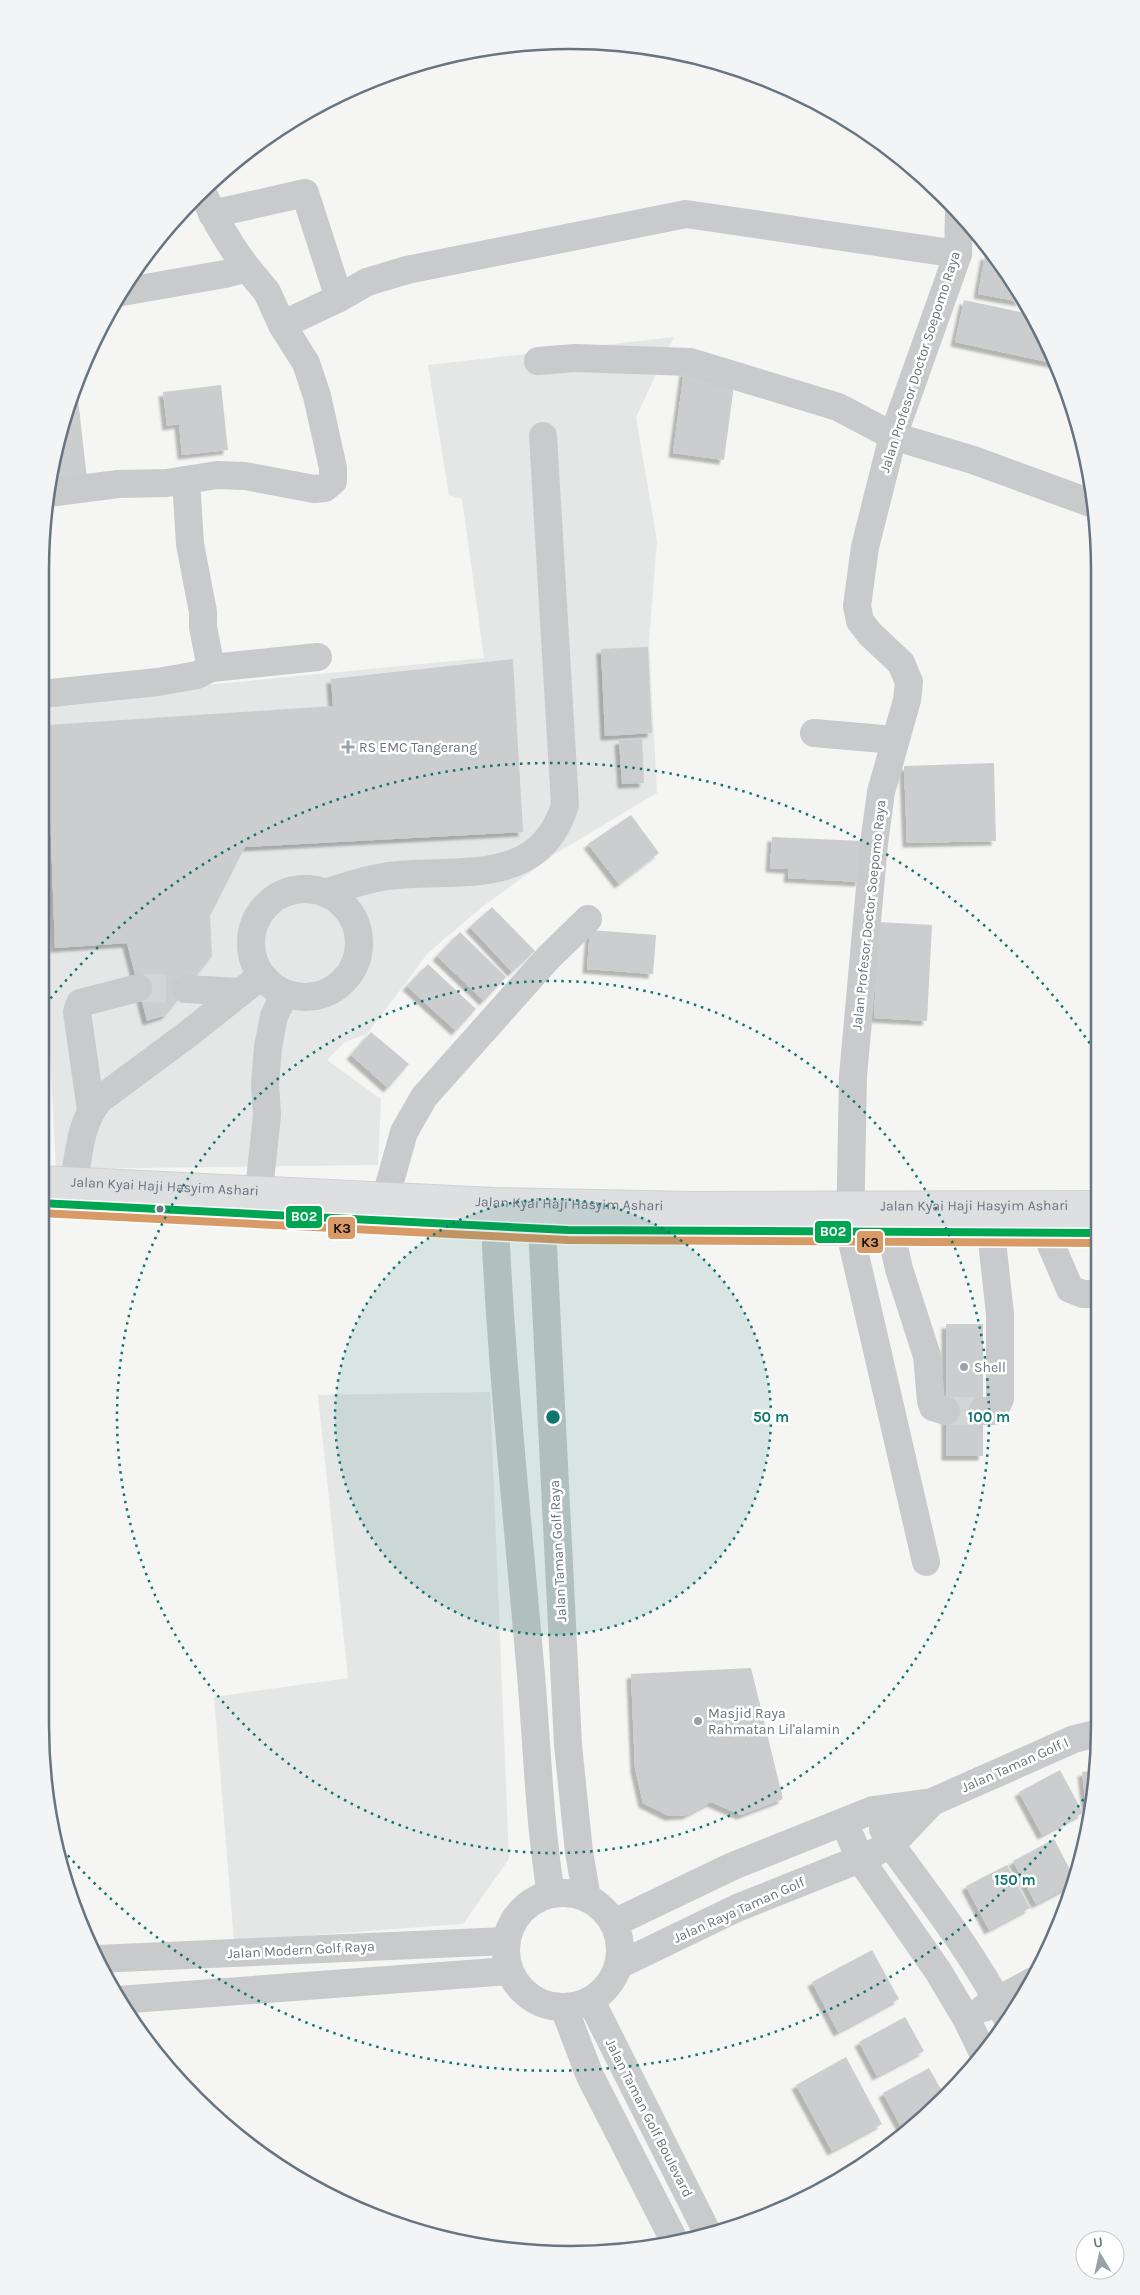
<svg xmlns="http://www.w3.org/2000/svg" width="1140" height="2295" viewBox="0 0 1140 2295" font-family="Karla,sans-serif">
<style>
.built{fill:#e5e6e6}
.building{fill:#cccdce;filter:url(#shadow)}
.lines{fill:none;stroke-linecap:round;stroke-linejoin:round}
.minor-tunnel{stroke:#d2d5d7;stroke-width:28;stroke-dasharray:28 14;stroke-linecap:butt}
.major-casing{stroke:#d1d1d2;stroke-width:30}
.minor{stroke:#c9cacb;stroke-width:28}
.major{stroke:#dedfe0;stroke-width:28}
.bus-1-casing{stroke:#fff;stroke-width:11}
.bus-2-casing{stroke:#fff;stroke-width:11}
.bus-1{stroke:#00a651;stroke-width:8}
.bus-2{stroke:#d89a66;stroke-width:8}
.ring{fill:none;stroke:#0f766e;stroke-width:2.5;stroke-dasharray:2.5 5}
.poi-dot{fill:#99a1a9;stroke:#fff;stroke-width:2}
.bus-dot{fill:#687480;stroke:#fff;stroke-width:2}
.labels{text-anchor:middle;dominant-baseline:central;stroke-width:5;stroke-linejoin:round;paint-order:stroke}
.street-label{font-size:14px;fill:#687480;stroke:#fff}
.poi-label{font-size:14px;fill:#687480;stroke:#fff;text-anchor:start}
.rim{fill:none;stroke:#687480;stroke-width:2.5}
.centre{fill:#0f766e;stroke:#fff;stroke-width:2.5}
.ring-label{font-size:15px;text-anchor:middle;font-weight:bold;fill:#0f766e;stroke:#fff;stroke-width:5;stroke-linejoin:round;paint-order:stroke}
.line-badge{stroke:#fff;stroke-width:2}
.badge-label{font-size:14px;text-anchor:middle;font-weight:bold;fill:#fff}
.pale-badge-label{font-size:14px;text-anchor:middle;font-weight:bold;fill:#111}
</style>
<defs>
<filter id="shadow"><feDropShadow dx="-4.5" dy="4.5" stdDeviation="1" flood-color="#0004"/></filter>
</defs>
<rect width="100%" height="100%" fill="#f5f5f4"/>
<g class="built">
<polygon points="674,337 636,417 657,541 649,641 657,793 555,854 482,907 428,953 367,1034 345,1042 327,1060 381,1099 378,1165 56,1169 41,885 41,701 484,658 462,499 449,495 428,365"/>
<polygon points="490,1392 509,1859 463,1924 234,1941 214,1697 348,1678 318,1395"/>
</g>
<g class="building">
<polygon points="985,255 996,257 1022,302 978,294"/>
<polygon points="964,300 1029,314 1057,364 955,342"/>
<polygon points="684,371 735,378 724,460 673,453"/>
<polygon points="221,385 228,450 182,455 179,424 167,426 163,392"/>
<polygon points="71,399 78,399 87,479 50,483 58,433"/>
<polygon points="648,647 652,733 605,736 601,649"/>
<polygon points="513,659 523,832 245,847 210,916 212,956 166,1015 147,1021 127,943 55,948 47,725 333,706 331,679"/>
<polygon points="642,739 644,783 622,784 619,740"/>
<polygon points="994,763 996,841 907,843 904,766"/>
<polygon points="631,815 659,853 619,884 588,844"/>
<polygon points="772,837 862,841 860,882 788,878 789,869 770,868"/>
<polygon points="492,907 535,951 512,972 470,927"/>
<polygon points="879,922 932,925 927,1021 874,1018"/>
<polygon points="590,930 656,935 653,974 587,969"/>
<polygon points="460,932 506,977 484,1001 437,956"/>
<polygon points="428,964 476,1009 456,1031 407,986"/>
<polygon points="371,1032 409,1064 388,1088 351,1055"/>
<rect x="946" y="1324" width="37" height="132"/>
<polygon points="751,1668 783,1799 741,1815 711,1802 687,1815 669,1816 643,1803 635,1768 631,1674"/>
<polygon points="1060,1770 1083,1813 1042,1835 1019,1792"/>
<polygon points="1097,1770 1089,1821 1088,1821 1082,1772"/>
<polygon points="1054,1839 1075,1879 1074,1884 1036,1904 1013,1861"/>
<polygon points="1007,1865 1030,1908 989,1930 966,1886"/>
<polygon points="872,1950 899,1999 838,2032 812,1982"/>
<polygon points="905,2017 924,2051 877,2076 859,2042"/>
<polygon points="846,2057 882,2124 832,2151 796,2085"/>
<polygon points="929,2068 946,2098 934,2109 901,2127 883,2093"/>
</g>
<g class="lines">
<g class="minor-tunnel">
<polyline points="138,988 186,989"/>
<polyline points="946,1411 983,1411"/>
</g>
<defs>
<g id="major">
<path id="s1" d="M 41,1180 L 494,1202 L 692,1206 L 1097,1205"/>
<polyline points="40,1203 568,1230 1097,1233"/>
</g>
</defs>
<use href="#major" class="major-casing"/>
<g class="minor">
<polyline points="212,214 305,193 339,298 282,325"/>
<path d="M 122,292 L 225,274 L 247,268 C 229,244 214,219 202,191"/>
<polyline points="339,298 367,282 407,270 686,214 958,254"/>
<polyline points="538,361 575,358 690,362 838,407 893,436 973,460 1096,505"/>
<polyline points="48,493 118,484 167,483 217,475 245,476 314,489 325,488 333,481 333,468 317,396 306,363 282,325 267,292 247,268"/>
<polyline points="211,668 318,657"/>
<polyline points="41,694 158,682 197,675 211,668 203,627 203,612 190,544 186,480"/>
<polyline points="814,733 895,740"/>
<circle cx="305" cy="943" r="54"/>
<path d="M 325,893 C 346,886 366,879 388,876 C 456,867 539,890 565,805 L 543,436"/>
<polyline points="186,989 241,992"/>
<polyline points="91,1110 77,1012 80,1003 138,988"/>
<path d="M 74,1182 C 79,1154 80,1123 99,1100 L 188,1034 L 261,976"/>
<polyline points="259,1190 267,1115 265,1084 268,1047 274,1016 285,994"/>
<polyline points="386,1196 404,1132 424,1097 548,958 588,919"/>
<path d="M 494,1203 C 500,1353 516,1503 529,1653 C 537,1733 538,1815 551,1894"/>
<polyline points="541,1206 568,1745 579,1852 587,1898"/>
<polyline points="891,1233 899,1269 927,1356 931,1401 933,1407 946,1411"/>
<polyline points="1046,1233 1070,1289 1083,1294 1098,1294"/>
<polyline points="983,1411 994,1411 1000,1399 1000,1314 991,1232"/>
<polyline points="926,1562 850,1233 853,1076 874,844 881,792 907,700 909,682 901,663 870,634 860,621 857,606 865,547 893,436 958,254 959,214"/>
<polyline points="844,1822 860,1859 938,1971 966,2018 983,2053"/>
<path d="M 883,1829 L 891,1845 C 933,1902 976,1958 1009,2022"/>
<circle cx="563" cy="1950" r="57"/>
<polyline points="614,1923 733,1866 873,1810 932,1802 1074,1739 1099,1733"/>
<polyline points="97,1959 506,1941"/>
<polyline points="619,1965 737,1908 860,1859 891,1845 932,1802"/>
<polyline points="118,2000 509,1971"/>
<polyline points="591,2001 708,2234"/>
<polyline points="564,2008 590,2076 675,2242"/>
<polyline points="984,2008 1033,1981"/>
</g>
<use href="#major" class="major"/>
<defs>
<polyline id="bus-1" points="40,1203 568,1230 1097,1233"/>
<polyline id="bus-2" points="40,1213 568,1240 1097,1243"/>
</defs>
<use href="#bus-1" class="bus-1-casing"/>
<use href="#bus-2" class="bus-2-casing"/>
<use href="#bus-1" class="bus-1"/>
<use href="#bus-2" class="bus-2"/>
</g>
<circle cx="553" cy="1417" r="218" fill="#0f766e" fill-opacity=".12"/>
<g class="ring">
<circle cx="553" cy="1417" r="218"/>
<circle cx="553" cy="1417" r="436"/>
<path d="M1092 1787A654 654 0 0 1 56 1842M41 1010A654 654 0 0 1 1095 1051"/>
</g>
<g class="poi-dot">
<path d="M345.5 739.5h5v5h5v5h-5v5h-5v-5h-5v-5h5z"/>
<circle cx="964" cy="1367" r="5"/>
<circle cx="698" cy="1721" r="5"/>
</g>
<circle class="bus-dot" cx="160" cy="1209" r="4.5"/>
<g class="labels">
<g class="street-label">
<text transform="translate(920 362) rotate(-72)">Jalan Profesor Doctor Soepomo Raya</text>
<text transform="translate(869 915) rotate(-84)">Jalan Profesor Doctor Soepomo Raya</text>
<text stroke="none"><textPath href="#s1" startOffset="124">Jalan Kyai Haji Hasyim Ashari</textPath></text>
<text stroke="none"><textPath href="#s1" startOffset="529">Jalan Kyai Haji Hasyim Ashari</textPath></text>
<text stroke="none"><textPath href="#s1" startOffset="934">Jalan Kyai Haji Hasyim Ashari</textPath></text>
<text transform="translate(558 1551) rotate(-93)">Jalan Taman Golf Raya</text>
<text transform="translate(1015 1765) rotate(-24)">Jalan Taman Golf I</text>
<text transform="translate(739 1910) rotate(-24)">Jalan Raya Taman Golf</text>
<text transform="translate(301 1950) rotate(-3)">Jalan Modern Golf Raya</text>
<text transform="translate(649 2118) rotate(63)">Jalan Taman Golf Boulevard</text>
</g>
<g class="poi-label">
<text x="359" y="747">RS EMC Tangerang</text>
<text x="974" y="1367">Shell</text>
<text x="708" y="1713">Masjid Raya<tspan x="708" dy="16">Rahmatan Lil'alamin</tspan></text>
</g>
</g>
<path d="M0 0H1140V2295H0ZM570 49H570A521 521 0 0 1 1091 570V1725A521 521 0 0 1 570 2246H570A521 521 0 0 1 49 1725V570A521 521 0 0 1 570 49Z" fill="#f3f4f5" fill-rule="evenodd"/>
<path class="rim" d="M570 49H570A521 521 0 0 1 1091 570V1725A521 521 0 0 1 570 2246H570A521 521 0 0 1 49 1725V570A521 521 0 0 1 570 49Z"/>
<circle cx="553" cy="1417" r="8" class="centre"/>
<g class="ring-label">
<text x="771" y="1422">50 m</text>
<text x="989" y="1422">100 m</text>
<text x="1015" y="1885">150 m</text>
</g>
<g class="line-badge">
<rect x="285" y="1205" width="38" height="24" rx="5" fill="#00a651"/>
<rect x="327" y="1216" width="29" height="24" rx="5" fill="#d89a66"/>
<rect x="814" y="1220" width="38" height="24" rx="5" fill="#00a651"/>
<rect x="856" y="1230" width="28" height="24" rx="5" fill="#d89a66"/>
</g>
<g class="badge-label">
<text x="304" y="1221">B02</text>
<text x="833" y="1236">B02</text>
</g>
<g class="pale-badge-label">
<text x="342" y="1233">K3</text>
<text x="870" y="1247">K3</text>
</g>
<g transform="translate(1100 2255) rotate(351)"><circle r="24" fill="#ffffff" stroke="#c3c7cc"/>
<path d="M0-4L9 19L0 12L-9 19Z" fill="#99a1a9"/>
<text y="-8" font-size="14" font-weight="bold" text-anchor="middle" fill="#687480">U</text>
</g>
</svg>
